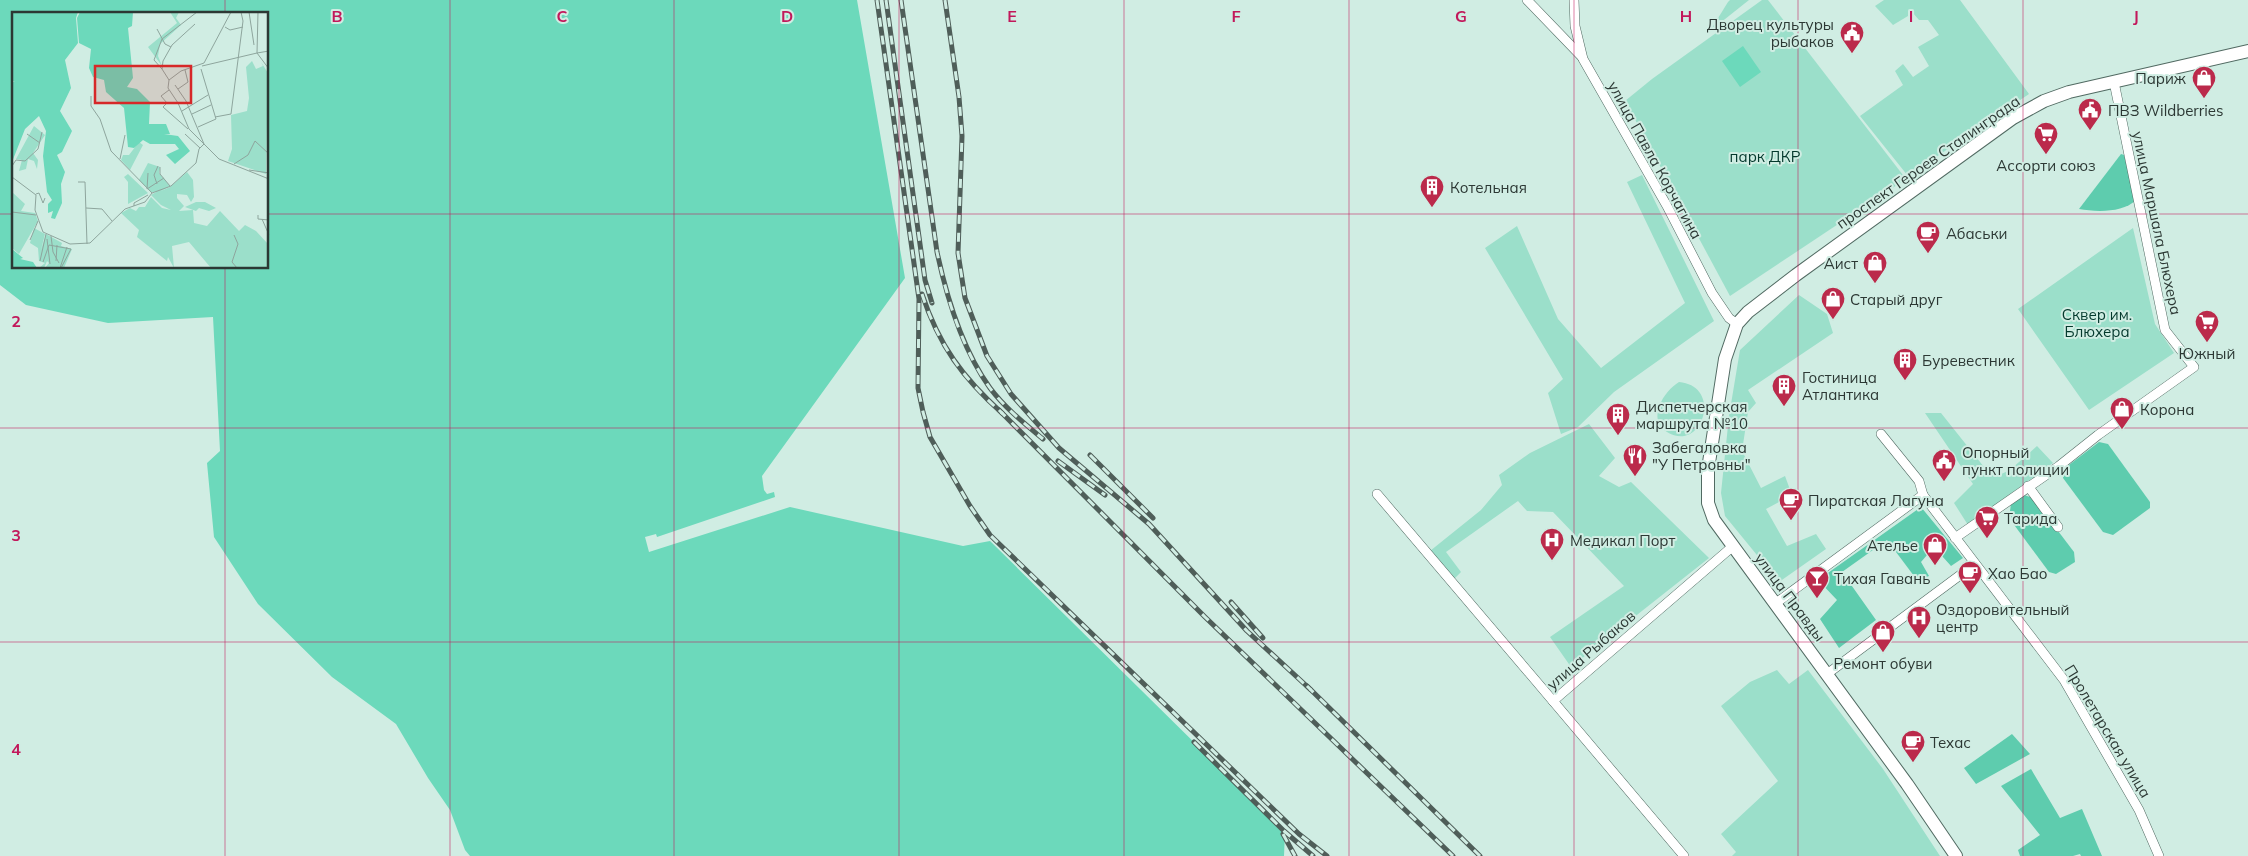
<svg xmlns="http://www.w3.org/2000/svg" width="2248" height="856" viewBox="0 0 2248 856" font-family="Mulish,sans-serif">
<style>
.green{fill:#9bdfca}
.forest{fill:#5eccae}
.water{fill:#6cd9bb;fill-rule:evenodd}
.lines{fill:none;stroke-linecap:round;stroke-linejoin:round}
.minor-casing{stroke:#516a62;stroke-width:10}
.primary-casing{stroke:#516a62;stroke-width:14}
.minor{stroke:#fff;stroke-width:9}
.primary{stroke:#fff;stroke-width:12}
.rail-casing{stroke:#4f5e59;stroke-width:5}
.rail{stroke:#d0ede3;stroke-width:3;stroke-dasharray:9;stroke-linecap:butt}
.grid{fill:none;stroke:#c2185b;stroke-width:1;stroke-opacity:0.55}
.labels{text-anchor:middle;dominant-baseline:central;stroke-width:4;stroke-linejoin:round;paint-order:stroke}
.poi-label{font-size:15px;fill:#2c3834;stroke:#d0ede3;text-anchor:start}
.park-label{font-size:15px;fill:#04392d;stroke:#d0ede3}
.street-label{font-size:15px;fill:#2c3834;stroke:#d0ede3}
.inset-road{fill:none;stroke:#8ea59d;stroke-width:1}
.view{fill:#d62828;fill-opacity:0.15;stroke:#d62828;stroke-width:2.5}
.inset-edge{fill:none;stroke:#2c3834;stroke-width:2.5}
.grid-label{font-size:16px;text-anchor:middle;font-weight:bold;fill:#c2185b;stroke:#d0ede3;stroke-width:4;stroke-linejoin:round;paint-order:stroke}
</style>
<rect width="100%" height="100%" fill="#d0ede3"/>
<g class="green">
<polygon points="1730,0 1749,0 1710,31 1728,2"/>
<polygon points="1762,0 1768,0 1906,179 1730,296 1625,101 1652,79"/>
<polygon points="1884,0 1960,0 2029,94 1908,176 1860,116 1903,85 1895,71 1903,64 1913,77 1929,66 1918,47 1939,35 1928,20 1919,20 1913,13 1893,25 1875,6"/>
<polygon points="1642,175 1714,321 1614,392 1578,427 1561,434 1548,393 1563,379 1485,248 1517,226 1558,319 1601,368 1685,303 1627,182"/>
<polygon points="2133,228 2155,324 2174,353 2089,410 2018,309"/>
<polygon points="1799,295 1827,314 1833,333 1748,390 1756,403 1748,412 1742,451 1761,488 1785,476 1792,495 1766,509 1787,546 1816,534 1826,549 1779,582 1725,516 1721,493 1729,416 1740,350"/>
<path d="M 1679,382 C 1724,386 1702,454 1667,432 C 1646,419 1664,391 1679,382 Z"/>
<polygon points="1925,413 1941,413 1984,467 1997,476 2010,470 2037,446 2053,463 1968,525 1954,503 1973,484"/>
<polygon points="1589,424 1615,458 1599,476 1619,487 1631,482 1709,558 1571,667 1550,637 1624,586 1553,512 1527,511 1518,501 1446,552 1461,572 1454,579 1430,551 1481,510 1502,485 1499,475 1530,453"/>
<polygon points="1777,670 1789,684 1808,670 1883,769 1940,856 1732,856 1736,852 1721,834 1778,781 1721,706 1750,682"/>
</g>
<g class="forest">
<path d="M 2121,154 L 2124,155 L 2136,200 C 2123,213 2096,212 2079,209 Z"/>
<polygon points="2099,442 2108,444 2150,502 2150,508 2113,535 2103,532 2063,478 2065,468"/>
<polygon points="2024,495 2033,498 2074,552 2075,562 2056,574 2049,572 2009,518 2011,504"/>
<polygon points="1921,507 1963,558 1951,566 1934,547 1921,562 1929,576 1917,580 1887,540 1842,572 1876,620 1839,648 1820,619 1837,600 1818,580"/>
<polygon points="2012,734 2030,754 1976,784 1964,768"/>
<polygon points="2031,769 2060,818 2082,809 2102,856 2081,856 2080,854 2073,856 2020,856 2018,850 2040,835 2001,786"/>
</g>
<g class="water">
<path d="M 0,0 L 857,0 L 905,278 L 762,476 L 764,490 L 767,494 L 774,492 L 775,497 L 657,537 L 656,534 L 645,537 L 649,552 L 790,507 L 963,546 L 990,541 L 1285,832 L 1284,856 L 470,856 L 465,850 L 450,810 L 428,778 L 396,724 L 332,677 L 258,604 L 214,537 L 207,463 L 220,451 L 213,317 L 108,323 L 26,305 L 0,285 ZM 14,14 L 268,14 L 268,268 L 14,268 Z"/>
<polygon points="1743,46 1761,72 1740,87 1722,61"/>
</g>
<g class="lines">
<defs>
<g id="minor">
<polyline points="1527,0 1582,57"/>
<polyline points="1574,0 1575,26 1583,59 1667,206 1712,293 1729,318 1737,324"/>
<polyline points="1881,434 1919,481 1923,495 2064,680 2139,810 2159,856"/>
<polyline points="2028,486 2058,527"/>
<polyline points="1377,494 1553,701"/>
<polyline points="1955,538 2059,466 2098,435 2194,367 2165,330 2114,82"/>
<polyline points="1776,603 1923,495"/>
<polyline points="1827,674 1975,564"/>
<polyline points="1684,856 1553,701 1732,547"/>
</g>
<polyline id="primary" points="1956,856 1907,784 1714,520 1708,503 1708,469 1725,359 1737,324 1748,312 1796,275 2013,118 2044,101 2069,92 2248,51"/>
</defs>
<use href="#minor" class="minor-casing"/>
<use href="#primary" class="primary-casing"/>
<use href="#minor" class="minor"/>
<use href="#primary" class="primary"/>
<defs>
<g id="rail">
<polyline points="877,0 919,299 918,388 923,412 930,437 970,506 990,535 1299,834 1327,856"/>
<polyline points="886,0 925,280 932,303"/>
<path d="M 901,0 L 937,252 C 947,299 962,349 990,388 C 1004,407 1025,424 1043,439"/>
<polyline points="945,0 959,97 962,136 958,253 965,298 987,356 1011,394 1059,448 1149,524 1247,631 1311,690"/>
<path d="M 922,294 C 939,346 963,378 1003,414"/>
<polyline points="999,410 1205,617 1453,856"/>
<polyline points="1090,455 1153,518"/>
<polyline points="1058,461 1105,495"/>
<polyline points="1231,602 1263,638"/>
<polyline points="1307,686 1480,856"/>
<polyline points="1194,742 1284,831 1313,856"/>
<polyline points="1283,834 1295,856"/>
</g>
</defs>
<use href="#rail" class="rail-casing"/>
<use href="#rail" class="rail"/>
</g>
<path class="grid" d="M 225,0 L 225,14M 450,0 L 450,856M 674,0 L 674,856M 899,0 L 899,856M 1124,0 L 1124,856M 1349,0 L 1349,856M 1574,0 L 1574,856M 1798,0 L 1798,856M 2023,0 L 2023,856M 0,214 L 14,214M 268,214 L 2248,214M 225,268 L 225,856M 0,428 L 2248,428M 0,642 L 2248,642"/>
<defs>
<symbol id="civic-pin" viewBox="-11 -11 22 30"><path d="M0 17L-7.5 6A9.5 9.5 0 1 1 7.5 6Z" fill="#bb2a4b" stroke="#d0ede3"/><path d="M-.6-6.5H3V-4.5H.6V-3L4-1V1h2V6H-6V1h2V-1L-.6-3ZM-1.2 2.5V6h2.4V2.5Z" fill="#fff"/></symbol>
<symbol id="shop-pin" viewBox="-11 -11 22 30"><path d="M0 17L-7.5 6A9.5 9.5 0 1 1 7.5 6Z" fill="#bb2a4b" stroke="#d0ede3"/><path d="M-5-2.5h2.3a2.7 3.5 0 0 1 5.4 0H5L5.5 6h-11ZM-1.5-2.5h3a1.5 2.3 0 0 0-3 0Z" fill="#fff"/></symbol>
<symbol id="supermarket-pin" viewBox="-11 -11 22 30"><path d="M0 17L-7.5 6A9.5 9.5 0 1 1 7.5 6Z" fill="#bb2a4b" stroke="#d0ede3"/><path d="M-6-5.5h2.5l.6 2H6L4.5 2H-2.5L-4.4-4H-6ZM-1.5 3.2a1.3 1.3 0 1 0 .1 0ZM3 3.2a1.3 1.3 0 1 0 .1 0Z" fill="#fff"/></symbol>
<symbol id="building-pin" viewBox="-11 -11 22 30"><path d="M0 17L-7.5 6A9.5 9.5 0 1 1 7.5 6Z" fill="#bb2a4b" stroke="#d0ede3"/><path d="M-4-6H4V6H1V3H-1V6H-4ZM-2.5-4.3h1.7v1.8h-1.7ZM.8-4.3h1.7v1.8H.8ZM-2.5-1h1.7V.8h-1.7ZM.8-1h1.7V.8H.8Z" fill="#fff"/></symbol>
<symbol id="cafe-pin" viewBox="-11 -11 22 30"><path d="M0 17L-7.5 6A9.5 9.5 0 1 1 7.5 6Z" fill="#bb2a4b" stroke="#d0ede3"/><path d="M-5.5-4.5H6V0H3Q3 3.5 0 3.5H-2.5Q-5.5 3.5-5.5 0ZM3-3.2v2h1.7v-2ZM-6 4.5H4V6H-6Z" fill="#fff"/></symbol>
<symbol id="restaurant-pin" viewBox="-11 -11 22 30"><path d="M0 17L-7.5 6A9.5 9.5 0 1 1 7.5 6Z" fill="#bb2a4b" stroke="#d0ede3"/><path d="M-5-6h1v4h1v-4h1v4h1v-4h1v5L-1.5 .5V6h-2V.5L-5-1ZM5-6V6H3V1.5H1.5Q1.5-4 5-6Z" fill="#fff"/></symbol>
<symbol id="hospital-pin" viewBox="-11 -11 22 30"><path d="M0 17L-7.5 6A9.5 9.5 0 1 1 7.5 6Z" fill="#bb2a4b" stroke="#d0ede3"/><path d="M-5-5h3v3.5h4V-5h3V5h-3V1.5h-4V5h-3Z" fill="#fff"/></symbol>
<symbol id="bar-pin" viewBox="-11 -11 22 30"><path d="M0 17L-7.5 6A9.5 9.5 0 1 1 7.5 6Z" fill="#bb2a4b" stroke="#d0ede3"/><path d="M-6-5H6L.8 .8V4.5H3.5V6h-7V4.5H-.8V.8Z" fill="#fff"/></symbol>
</defs>
<g fill-rule="evenodd">
<use href="#civic-pin" x="1838" y="19" width="28" height="38"/>
<use href="#shop-pin" x="2190" y="64" width="28" height="38"/>
<use href="#civic-pin" x="2076" y="96" width="28" height="38"/>
<use href="#supermarket-pin" x="2032" y="120" width="28" height="38"/>
<use href="#building-pin" x="1418" y="173" width="28" height="38"/>
<use href="#cafe-pin" x="1914" y="219" width="28" height="38"/>
<use href="#shop-pin" x="1861" y="249" width="28" height="38"/>
<use href="#shop-pin" x="1819" y="285" width="28" height="38"/>
<use href="#supermarket-pin" x="2193" y="308" width="28" height="38"/>
<use href="#building-pin" x="1891" y="346" width="28" height="38"/>
<use href="#building-pin" x="1770" y="372" width="28" height="38"/>
<use href="#shop-pin" x="2108" y="395" width="28" height="38"/>
<use href="#building-pin" x="1604" y="401" width="28" height="38"/>
<use href="#restaurant-pin" x="1621" y="442" width="28" height="38"/>
<use href="#civic-pin" x="1930" y="447" width="28" height="38"/>
<use href="#cafe-pin" x="1777" y="486" width="28" height="38"/>
<use href="#supermarket-pin" x="1973" y="504" width="28" height="38"/>
<use href="#hospital-pin" x="1538" y="526" width="28" height="38"/>
<use href="#shop-pin" x="1921" y="531" width="28" height="38"/>
<use href="#cafe-pin" x="1956" y="559" width="28" height="38"/>
<use href="#bar-pin" x="1803" y="564" width="28" height="38"/>
<use href="#hospital-pin" x="1905" y="604" width="28" height="38"/>
<use href="#shop-pin" x="1869" y="618" width="28" height="38"/>
<use href="#cafe-pin" x="1899" y="728" width="28" height="38"/>
</g>
<g class="labels">
<g class="poi-label">
<text x="1834" y="24" text-anchor="end">Дворец культуры<tspan x="1834" dy="17">рыбаков</tspan></text>
<text x="2186" y="78" text-anchor="end">Париж</text>
<text x="2108" y="110">ПВЗ Wildberries</text>
<text x="2046" y="165" text-anchor="middle">Ассорти союз</text>
<text x="1450" y="187">Котельная</text>
<text x="1946" y="233">Абаськи</text>
<text x="1858" y="263" text-anchor="end">Аист</text>
<text x="1850" y="299">Старый друг</text>
<text x="2207" y="353" text-anchor="middle">Южный</text>
<text x="1922" y="360">Буревестник</text>
<text x="1802" y="377">Гостиница<tspan x="1802" dy="17">Атлантика</tspan></text>
<text x="1636" y="406">Диспетчерская<tspan x="1636" dy="17">маршрута №10</tspan></text>
<text x="2140" y="409">Корона</text>
<text x="1652" y="447">Забегаловка<tspan x="1652" dy="17">"У Петровны"</tspan></text>
<text x="1962" y="452">Опорный<tspan x="1962" dy="17">пункт полиции</tspan></text>
<text x="1808" y="500">Пиратская Лагуна</text>
<text x="2004" y="518">Тарида</text>
<text x="1570" y="540">Медикал Порт</text>
<text x="1918" y="545" text-anchor="end">Ателье</text>
<text x="1988" y="573">Хао Бао</text>
<text x="1834" y="578">Тихая Гавань</text>
<text x="1936" y="609">Оздоровительный<tspan x="1936" dy="17">центр</tspan></text>
<text x="1883" y="663" text-anchor="middle">Ремонт обуви</text>
<text x="1930" y="742">Техас</text>
</g>
<g class="park-label">
<text x="1765" y="156">парк ДКР</text>
<text x="2097" y="314">Сквер им.<tspan x="2097" dy="17">Блюхера</tspan></text>
</g>
<g class="street-label">
<text transform="translate(1655 160) rotate(61)">улица Павла Корчагина</text>
<text transform="translate(1928 162) rotate(-35)">проспект Героев Сталинграда</text>
<text transform="translate(2157 223) rotate(78)">улица Маршала Блюхера</text>
<text transform="translate(1790 597) rotate(53)">улица Правды</text>
<text transform="translate(1591 650) rotate(-41)">улица Рыбаков</text>
<text transform="translate(2108 731) rotate(59)">Пролетарская улица</text>
</g>
</g>
<g transform="translate(12 12)">
<rect width="256" height="256" fill="#d0ede3"/>
<path d="M 158,0 L 167,0 L 164,6 L 169,13 L 148,32 L 146,44 L 150,54 L 136,35 L 165,11 ZM 240,49 L 244,57 L 251,54 L 249,50 L 256,61 L 254,162 L 216,149 L 220,137 L 219,103 L 235,99 L 237,86 L 234,55 ZM 22,114 L 33,123 L 21,141 L 26,148 L 25,157 L 22,149 L 16,147 L 14,157 L 7,159 L 10,148 L 4,147 ZM 127,130 L 131,133 L 118,158 L 109,148 L 111,143 L 117,143 ZM 136,151 L 148,155 L 147,161 L 158,174 L 149,179 L 158,175 L 175,160 L 181,168 L 182,185 L 179,190 L 175,183 L 165,182 L 165,186 L 172,194 L 167,199 L 181,198 L 182,211 L 195,214 L 208,199 L 227,219 L 233,213 L 244,219 L 256,232 L 256,255 L 199,256 L 177,230 L 160,234 L 162,256 L 156,245 L 155,249 L 125,225 L 127,218 L 109,201 L 118,196 L 124,199 L 127,195 L 133,195 L 139,185 L 150,196 L 159,198 L 149,193 L 139,183 L 144,180 L 139,180 L 127,168 ZM 116,162 L 136,181 L 116,192 L 116,170 L 112,165 ZM 0,180 L 13,192 L 9,199 L 23,201 L 26,209 L 7,242 L 0,236 ZM 184,190 L 193,190 L 204,196 L 197,199 L 187,196 L 184,199 L 173,195 ZM 22,216 L 33,222 L 29,238 L 34,222 L 50,231 L 49,234 L 60,237 L 52,256 L 33,256 L 37,251 L 35,249 L 32,256 L 27,256 L 33,251 L 27,249 L 26,236 L 18,231 Z" fill="#9bdfca"/>
<path d="M 0,0 L 66,0 L 64,6 L 66,31 L 53,48 L 59,76 L 48,99 L 60,119 L 50,140 L 45,143 L 53,160 L 49,172 L 50,191 L 43,207 L 39,206 L 41,199 L 36,201 L 36,192 L 40,188 L 35,180 L 31,144 L 34,119 L 27,104 L 13,117 L 0,150 L 0,70 L 3,70 L 0,69 ZM 68,0 L 121,0 L 120,14 L 116,16 L 121,66 L 115,75 L 125,77 L 138,90 L 137,112 L 154,112 L 158,122 L 152,122 L 166,124 L 178,139 L 163,152 L 154,143 L 167,137 L 163,132 L 138,132 L 131,128 L 122,136 L 116,135 L 112,96 L 94,80 L 92,68 L 81,65 L 77,56 L 79,37 L 67,31 L 65,6 ZM 0,237 L 11,246 L 8,247 L 21,250 L 25,256 L 0,256 Z" fill="#6cd9bb"/>
<path class="inset-road" d="M 219,0 L 192,51 L 169,59 L 157,68 L 156,76 L 166,91 L 177,117 L 207,147 L 257,167M 237,0 L 242,33M 246,0 L 245,41 L 257,39M 213,15 L 218,18 L 231,15M 145,17 L 153,32 L 159,35M 190,54 L 245,41 L 257,57M 150,57 L 142,48 L 150,27 L 185,0M 157,68 L 150,57 L 151,49 L 160,33 L 183,12M 163,73 L 174,89 L 192,132M 166,77 L 176,70 L 173,58M 157,78 L 149,84 L 155,91 L 151,95 L 176,117M 79,84 L 79,94 L 88,107 L 99,139 L 140,181M 170,99 L 196,83M 180,102 L 199,93M 203,105 L 219,102 L 231,9 L 229,0M 186,115 L 204,107 L 189,57M 15,122 L 28,131M 173,122 L 188,136M 108,147 L 113,123M 222,152 L 236,143 L 243,129 L 257,142M 0,154 L 4,148 L 13,149 L 26,137 L 30,120M 148,155 L 148,162 L 158,174M 237,158 L 257,161M 136,161 L 135,177 L 152,166M 0,165 L 24,183 L 23,198 L 31,220 L 58,232 L 78,231 L 113,197 L 133,190 L 140,181 L 159,174 L 184,151 L 187,137 L 192,132M 66,170 L 73,170 L 75,232M 145,172 L 142,163 L 146,154M 24,182 L 27,181 L 31,191 L 33,186M 122,194 L 122,191 L 136,183M 74,196 L 90,197 L 100,209M 0,200 L 24,203M 246,203 L 246,207 L 257,208M 250,207 L 257,223M 222,223 L 226,232 L 220,250 L 225,256M 39,224 L 41,240 L 47,251M 35,227 L 38,252M 18,228 L 26,209M 37,233 L 59,237 L 49,256M 28,249 L 34,222M 44,249 L 45,233M 31,250 L 37,233M 48,256 L 55,235"/>
<path class="view" d="M 83,54 L 179,54 L 179,91 L 83,91 Z"/>
<rect width="256" height="256" class="inset-edge"/>
</g>
<g class="grid-label">
<text x="337" y="22">B</text>
<text x="562" y="22">C</text>
<text x="787" y="22">D</text>
<text x="1012" y="22">E</text>
<text x="1236" y="22">F</text>
<text x="1461" y="22">G</text>
<text x="1686" y="22">H</text>
<text x="1911" y="22">I</text>
<text x="2136" y="22">J</text>
<text x="16" y="327">2</text>
<text x="16" y="541">3</text>
<text x="16" y="755">4</text>
</g>
</svg>
